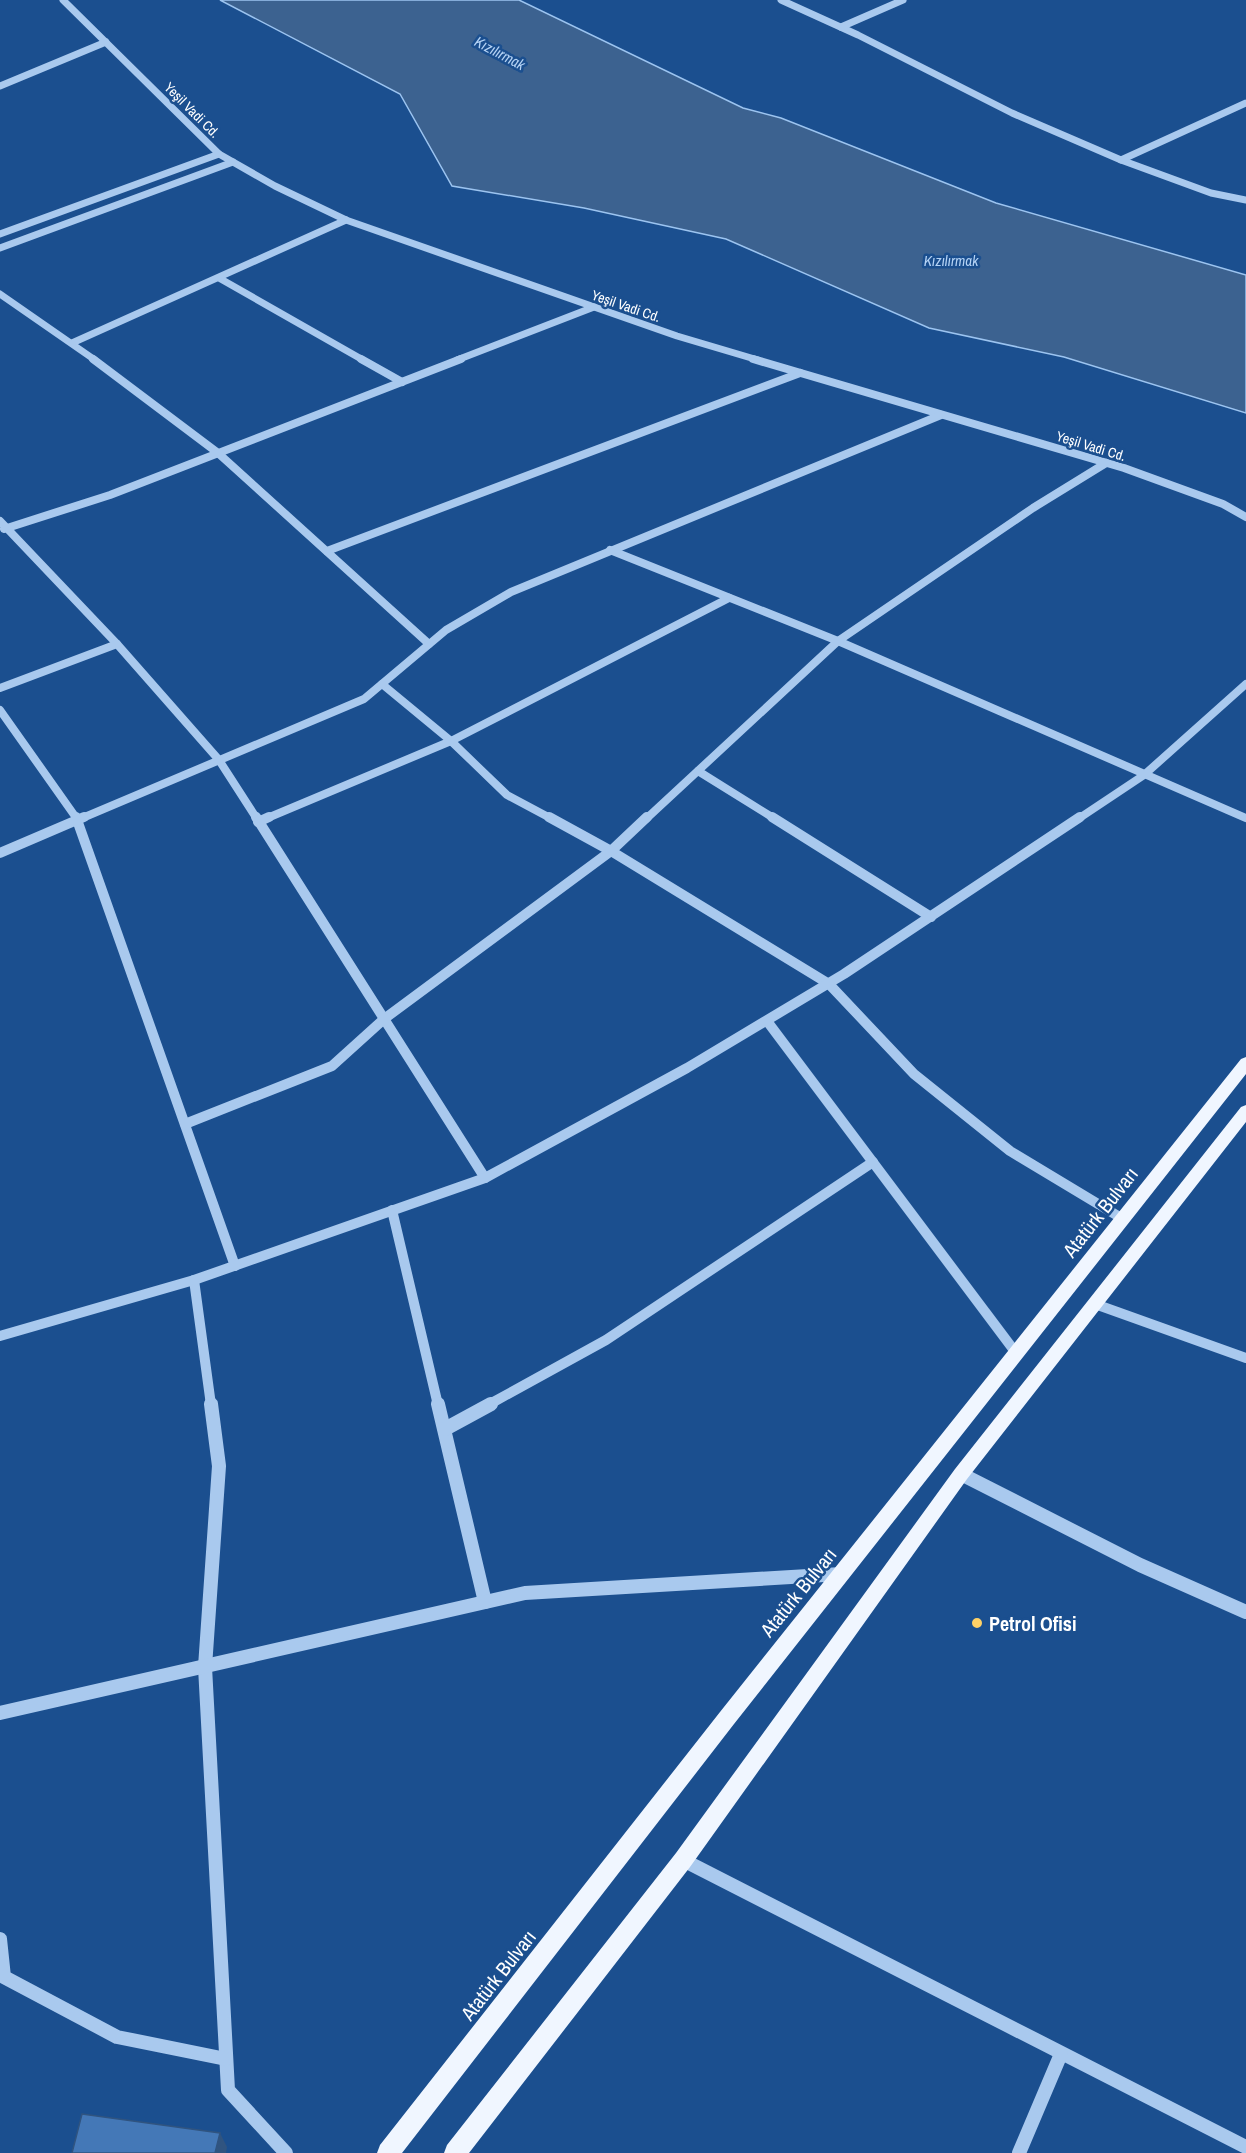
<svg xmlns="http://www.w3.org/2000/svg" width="1246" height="2153" viewBox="0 0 1246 2153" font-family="'Archivo Narrow',sans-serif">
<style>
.water{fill:#3c6290;stroke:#9cc4f0;stroke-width:1.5}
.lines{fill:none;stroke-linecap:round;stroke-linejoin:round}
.minor-far3{stroke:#a9c9ee;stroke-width:7}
.minor-far2{stroke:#a9c9ee;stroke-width:8}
.minor-far1{stroke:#a9c9ee;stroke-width:10}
.minor{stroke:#a9c9ee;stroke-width:14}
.major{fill:#f0f6ff;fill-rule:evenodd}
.shaded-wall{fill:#305480}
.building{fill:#4478b7;stroke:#305480;stroke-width:1.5}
.poi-dot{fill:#ffd166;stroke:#1b4f8f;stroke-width:2}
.labels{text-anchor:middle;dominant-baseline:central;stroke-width:5;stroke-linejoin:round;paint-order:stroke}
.far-street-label{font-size:14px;fill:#fff;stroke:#1b4f8f}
.far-water-label{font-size:15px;font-style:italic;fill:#b5d3f5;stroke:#1b4f8f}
.near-street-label{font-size:20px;fill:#fff;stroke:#1b4f8f}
.near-poi-label{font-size:20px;font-weight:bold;fill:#fff;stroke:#1b4f8f;text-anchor:start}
</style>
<rect width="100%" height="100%" fill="#1b4f8f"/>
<polygon class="water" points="220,0 519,0 743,108 781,118 996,203 1246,275 1246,413 1064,357 929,328 726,239 584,208 452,186 400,94"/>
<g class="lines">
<g class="minor-far3">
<polyline points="63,0 219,154 275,186 346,220 677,336 758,360"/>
<polyline points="781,0 858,35 1012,113 1121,160 1246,103"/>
<polyline points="841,27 903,0"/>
<polyline points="0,86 106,42"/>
<polyline points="1121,160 1211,193 1246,200"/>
<polyline points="0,234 219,154"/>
<polyline points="0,248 233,162"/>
<polyline points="219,278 363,360"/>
<polyline points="0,294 95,360"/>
<polyline points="72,343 346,220"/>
<polyline points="457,360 594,307"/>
</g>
<g class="minor-far2">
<polyline points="93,359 218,453 429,644"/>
<polyline points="361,359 402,382"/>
<polyline points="753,359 1124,468 1223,504 1246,517"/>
<polyline points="0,521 117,644 219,760 257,819"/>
<polyline points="4,529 110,495 461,359"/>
<polyline points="610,550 838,641 1246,818"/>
<polyline points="327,551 800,373"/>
<polyline points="382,684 451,741 507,795 552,819"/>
<polyline points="0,688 117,644"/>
<polyline points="0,710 77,819"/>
<polyline points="698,771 775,819"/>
<polyline points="80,819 364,699 446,630 511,592 941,415"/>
<polyline points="265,819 451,741 729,598"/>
<polyline points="646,819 838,641 1033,508 1106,463"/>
<polyline points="1078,819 1144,775 1246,684"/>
</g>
<g class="minor-far1">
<polyline points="76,817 235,1266"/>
<polyline points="256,817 485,1178"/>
<polyline points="549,817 611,851 829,984 914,1074 1010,1151 1123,1219"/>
<polyline points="772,817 931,917"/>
<polyline points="258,822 269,817"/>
<polyline points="0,853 84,817"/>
<polyline points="767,1021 1016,1353"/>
<polyline points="185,1124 332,1066 384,1019 611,851 647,817"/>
<polyline points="392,1210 438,1405"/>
<polyline points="194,1280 211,1405"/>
<polyline points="1095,1304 1246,1358"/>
<polyline points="0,1336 194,1280 485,1178 687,1068 844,974 1080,817"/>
<polyline points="488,1405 606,1340 873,1162"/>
</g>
<g class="minor">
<polyline points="211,1404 219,1466 205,1667 228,2090 286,2153"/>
<polyline points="438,1404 485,1602"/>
<polyline points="445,1429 491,1404"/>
<polyline points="961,1474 1140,1565 1246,1612"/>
<polyline points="0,1713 525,1593 841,1574"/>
<polyline points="683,1860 1246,2147"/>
<polyline points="0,1939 4,1977 117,2037 226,2059"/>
<polyline points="1019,2153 1061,2054"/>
</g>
<g class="major">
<polygon points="1246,1057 1246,1074 734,1724 402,2153 377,2153 380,2145 720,1712 1241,1059"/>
<polygon points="1246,1105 1246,1122 967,1479 690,1867 469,2153 444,2153 447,2145 676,1853 955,1469 1241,1107"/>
</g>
</g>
<polygon class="shaded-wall" points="220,2133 227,2147 226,2153 215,2153"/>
<polygon class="building" points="82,2114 220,2133 215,2153 72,2153"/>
<circle class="poi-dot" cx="977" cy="1623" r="6"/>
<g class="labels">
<g class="far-street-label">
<text transform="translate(192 110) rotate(45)">Yeşil Vadi Cd.</text>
<text transform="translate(626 306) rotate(19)">Yeşil Vadi Cd.</text>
<text transform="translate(1091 446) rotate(17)">Yeşil Vadi Cd.</text>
</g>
<g class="far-water-label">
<text transform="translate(500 53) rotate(28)">Kızılırmak</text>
<text x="951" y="260">Kızılırmak</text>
</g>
<g class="near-street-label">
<text transform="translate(1100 1212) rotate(-52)">Atatürk Bulvarı</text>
<text transform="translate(798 1592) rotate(-51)">Atatürk Bulvarı</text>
<text transform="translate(498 1975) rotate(-52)">Atatürk Bulvarı</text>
</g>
<g class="near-poi-label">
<text x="989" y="1623">Petrol Ofisi</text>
</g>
</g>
</svg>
